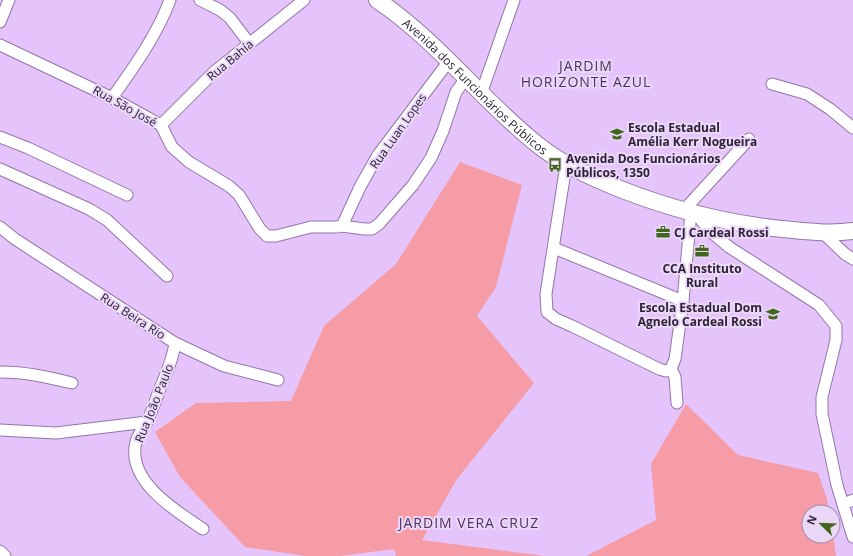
<svg xmlns="http://www.w3.org/2000/svg" width="853" height="556" viewBox="0 0 853 556" font-family="'Open Sans',sans-serif">
<style>
.green{fill:#f69ca7}
.lines{fill:none;stroke-linecap:round;stroke-linejoin:round}
.street-casing{stroke:#9475a8;stroke-width:13}
.secondary-casing{stroke:#9475a8;stroke-width:18}
.street{stroke:#fff;stroke-width:11}
.secondary{stroke:#fff;stroke-width:16}
.labels{text-anchor:middle;dominant-baseline:central;stroke-width:4;stroke-linejoin:round;paint-order:stroke}
.street-label{font-size:12px;fill:#2f2237;stroke:#ebd7f8}
.poi-label{font-size:12px;font-weight:bold;fill:#2f2237;stroke:#ebd7f8;text-anchor:start}
.quarter-label{font-size:14px;letter-spacing:1px;fill:#4f3260;stroke:#ebd7f8}
</style>
<rect width="100%" height="100%" fill="#e5c4fb"/>
<g class="green">
<polygon points="460,162 522,185 496,287 477,316 534,383 457,479 422,540 544,556 396,556 394,549 340,556 305,556 245,547 180,477 155,432 196,403 291,401 324,326 396,264"/>
<polygon points="686,404 738,455 818,473 827,499 829,512 809,512 809,536 833,536 836,556 586,556 656,520 651,464"/>
</g>
<g class="lines">
<defs>
<g id="street">
<polyline points="200,0 220,10 230,18 249,43"/>
<polyline points="0,22 9,0"/>
<polyline points="0,45 112,98 161,125 172,147 189,162 229,186 239,195 260,229 267,236 276,236 311,227 337,227 342,226 364,229 372,229 379,224 413,185 431,158 443,131 456,92 466,78"/>
<polyline points="772,84 807,94 830,109 853,128"/>
<polyline points="481,94 514,0"/>
<path d="M 112,98 C 134,67 157,35 170,0"/>
<polyline points="161,125 214,72 304,0"/>
<polyline points="0,137 28,148 127,195"/>
<polyline points="566,165 546,294 547,312 556,319 572,326 659,369 666,371 671,369"/>
<polyline points="0,169 89,209 107,220 167,276"/>
<polyline points="684,210 749,139"/>
<polyline points="697,215 710,231 729,247 819,305 836,326 836,340 822,397 822,414 837,485 853,537"/>
<polyline points="342,226 360,187 378,155 449,61"/>
<polyline points="0,227 15,239 175,343 224,366 278,380"/>
<polyline points="823,233 845,254 853,259"/>
<polyline points="554,248 683,301"/>
<path d="M 175,343 C 173,358 167,372 161,386 C 156,398 153,410 147,421 C 144,428 138,434 136,442 C 126,481 176,511 203,529"/>
<polyline points="671,369 675,359 683,301 691,212"/>
<polyline points="671,369 675,377 677,403"/>
<path d="M 0,372 C 26,372 47,377 72,383"/>
<polyline points="0,430 56,433 147,422"/>
<polyline points="843,504 853,500"/>
<polyline points="0,551 5,556"/>
</g>
<g id="secondary">
<path id="s1" d="M 377,0 C 437,40 481,100 538,145 C 563,165 591,177 620,189 C 676,211 733,225 793,230 C 813,232 833,234 853,231"/>
</g>
</defs>
<use href="#street" class="street-casing"/>
<use href="#secondary" class="secondary-casing"/>
<use href="#street" class="street"/>
<use href="#secondary" class="secondary"/>
</g>
<defs>
<symbol id="school-bare" viewBox="-9 -9 18 18"><path d="M0-5L7-2L0 1L-7-2ZM-4 1L0 2.5L4 1V4Q0 6-4 4Z" fill="#42661e" stroke="#ebd7f8" stroke-width="2.5" paint-order="stroke"/></symbol>
<symbol id="bus-bare" viewBox="-9 -9 18 18"><path d="M-5-6H5V4H4V6H2V4H-2V6H-4V4H-5ZM-3.5-4V0h7V-4ZM-3.5 1.2v1.5H-2V1.2ZM2 1.2v1.5H3.5V1.2Z" fill="#42661e" stroke="#ebd7f8" stroke-width="2.5" paint-order="stroke"/></symbol>
<symbol id="office-bare" viewBox="-9 -9 18 18"><path d="M-6-3h4V-5.5h4V-3h4V5H-6ZM-1-4.5V-3h2v-1.5ZM-6 0V1H6V0Z" fill="#42661e" stroke="#ebd7f8" stroke-width="2.5" paint-order="stroke"/></symbol>
</defs>
<g fill-rule="evenodd">
<use href="#school-bare" x="607" y="124" width="20" height="20"/>
<use href="#bus-bare" x="545" y="155" width="20" height="20"/>
<use href="#office-bare" x="653" y="222" width="20" height="20"/>
<use href="#office-bare" x="692" y="241" width="20" height="20"/>
<use href="#school-bare" x="763" y="304" width="20" height="20"/>
</g>
<g class="labels">
<g class="street-label">
<text transform="translate(230 60) rotate(-40)">Rua Bahía</text>
<text stroke="none"><textPath href="#s1" startOffset="131">Avenida dos Funcionários Públicos</textPath></text>
<text transform="translate(125 106) rotate(29)">Rua São José</text>
<text transform="translate(398 131) rotate(-55)">Rua Luan Lopes</text>
<text transform="translate(133 316) rotate(33)">Rua Beira Rio</text>
<text transform="translate(154 403) rotate(-68)">Rua João Paulo</text>
</g>
<g class="poi-label">
<text x="628" y="127">Escola Estadual<tspan x="628" dy="14">Amélia Kerr Nogueira</tspan></text>
<text x="566" y="158">Avenida Dos Funcionários<tspan x="566" dy="14">Públicos, 1350</tspan></text>
<text x="674" y="232">CJ Cardeal Rossi</text>
<text x="702" y="268" text-anchor="middle">CCA Instituto<tspan x="702" dy="14">Rural</tspan></text>
<text x="762" y="307" text-anchor="end">Escola Estadual Dom<tspan x="762" dy="14">Agnelo Cardeal Rossi</tspan></text>
</g>
<g class="quarter-label">
<text x="586" y="65">JARDIM<tspan x="586" dy="16">HORIZONTE AZUL</tspan></text>
<text x="469" y="522">JARDIM VERA CRUZ</text>
</g>
</g>
<g transform="translate(821 524) rotate(293)"><circle r="19" fill="#ebd7f8" stroke="#a08fab"/>
<path d="M0-3L7 15L0 10L-7 15Z" fill="#42661e"/>
<text y="-6" font-size="11" font-weight="bold" text-anchor="middle" fill="#2f2237">N</text>
</g>
</svg>
